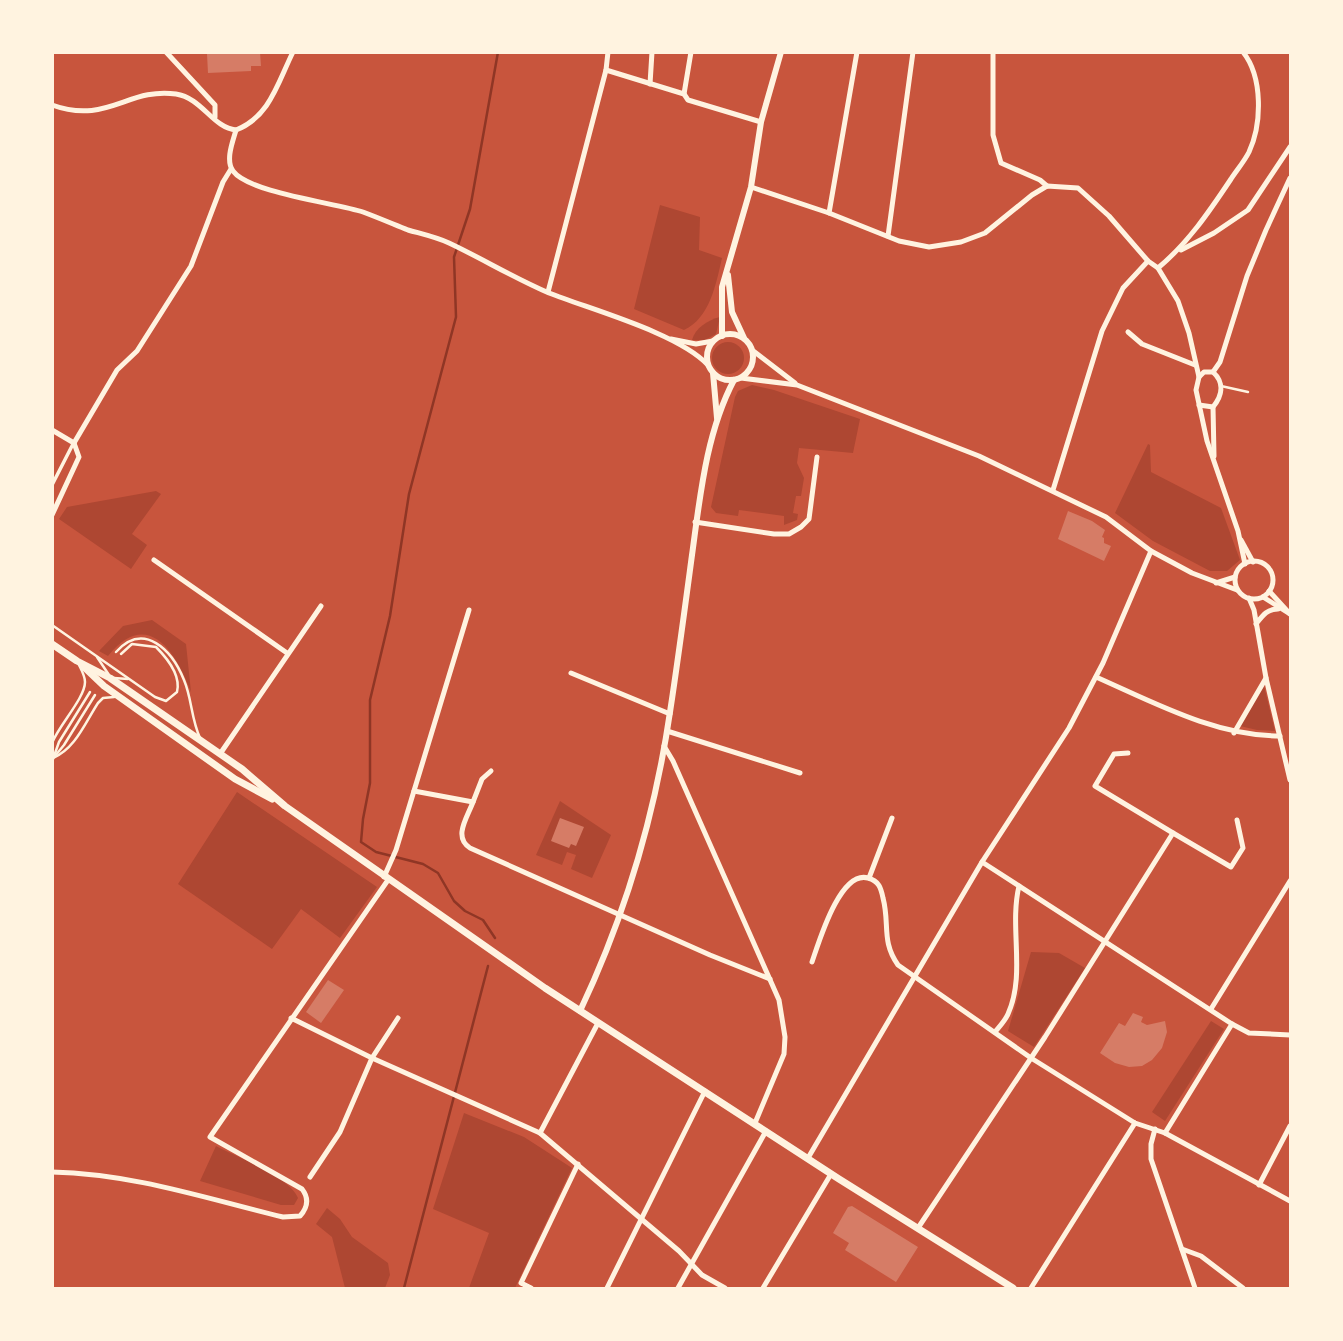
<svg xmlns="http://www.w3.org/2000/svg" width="1343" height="1341" viewBox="0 0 1343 1341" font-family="'Playfair Display',serif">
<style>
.green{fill:#ae4732}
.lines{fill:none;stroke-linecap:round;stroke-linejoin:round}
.stream{stroke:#8f3625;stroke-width:2.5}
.building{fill:#d67c66}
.service{stroke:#fff3e0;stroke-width:2.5}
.pedestrian{stroke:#fff3e0;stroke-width:3.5}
.minor{stroke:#fff3e0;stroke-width:5}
.tertiary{stroke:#fff3e0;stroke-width:6}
.secondary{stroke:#fff3e0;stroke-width:7}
</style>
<rect width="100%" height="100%" fill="#c8553d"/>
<g class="green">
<path d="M 660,205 L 700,217 L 699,250 L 722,258 C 716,284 710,318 684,330 L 634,309 Z"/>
<path d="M 720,317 L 716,334 L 705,340 L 692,340 C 695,328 708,320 720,317 Z"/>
<circle cx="728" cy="358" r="16"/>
<polygon points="752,385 774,390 860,419 853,453 799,448 797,463 804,478 801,496 796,496 793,513 798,514 797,520 784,525 784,516 739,510 738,516 716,513 711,507 735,397 738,391"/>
<polygon points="1148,444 1150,445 1151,472 1221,508 1240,560 1227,571 1210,571 1153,541 1115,513"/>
<polygon points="156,491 161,494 132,534 147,545 131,569 59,519 67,507"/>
<path d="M 152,620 L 186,644 L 191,692 C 176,651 147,607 108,656 L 99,651 L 123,626 Z"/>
<polygon points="1264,686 1275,731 1257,730 1240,726"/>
<polygon points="237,792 377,887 340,938 301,909 272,949 178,884"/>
<polygon points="560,801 611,835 592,878 571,869 576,855 567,852 562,865 536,855"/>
<polygon points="1031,952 1059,953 1085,968 1034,1047 1008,1031"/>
<polygon points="1211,1021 1224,1029 1165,1121 1152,1112"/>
<polygon points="464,1113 524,1137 572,1168 515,1288 469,1288 489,1233 433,1209"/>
<path d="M 216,1146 C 237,1157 290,1177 298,1198 L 294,1205 L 281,1205 L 200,1181 Z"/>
<polygon points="327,1208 340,1219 352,1237 388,1263 390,1275 385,1288 345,1288 332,1237 316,1224"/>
</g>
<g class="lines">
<g class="stream">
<polyline points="495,938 483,920 465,911 454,901 438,873 423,864 376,852 361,842 363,819 370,783 370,700 390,616 409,494 456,317 454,257 470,209 498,52"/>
<polyline points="404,1288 488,966"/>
</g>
</g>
<g class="building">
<polygon points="260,52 261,66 251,66 251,71 208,73 207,54"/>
<polygon points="1068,511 1092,521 1105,530 1102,537 1104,538 1104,543 1111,546 1104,561 1058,539"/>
<polygon points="560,818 584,827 576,846 571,844 569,848 551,841"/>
<polygon points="328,980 344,990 321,1023 306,1012"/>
<polygon points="1133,1013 1143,1017 1141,1022 1147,1025 1165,1021 1167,1032 1162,1048 1152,1060 1142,1066 1129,1067 1115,1063 1100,1053 1119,1023 1125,1026"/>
<polygon points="852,1206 918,1247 896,1282 845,1250 849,1243 833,1233 848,1207"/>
</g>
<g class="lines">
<g class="service">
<polyline points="1221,386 1248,392"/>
<path d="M 52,625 L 155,697 L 166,701 L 177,692 C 181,676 167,658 156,647 L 132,644 L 121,654"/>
<path d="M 116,652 C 144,621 172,650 184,680 C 192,699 191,718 200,738"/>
<polyline points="97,657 109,675"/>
<polyline points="114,678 128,679"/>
<path d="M 52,743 C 59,725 85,698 85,682 C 85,676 82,671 79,665"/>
<polyline points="55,756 64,745 95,695"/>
<path d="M 53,758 C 75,749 85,723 98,703 L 103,698 L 114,697"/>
<polyline points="53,759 59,742 90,692"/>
</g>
<polyline class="pedestrian" points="52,485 73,444"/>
<g class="minor">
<polyline points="166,52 215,105 215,117"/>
<polyline points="993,52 993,135 1001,163 1040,180 1047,186"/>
<polyline points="606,70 684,94 688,100 761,122"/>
<polyline points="650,84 652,52"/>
<polyline points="684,94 691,52"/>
<path d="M 52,105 C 107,125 128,87 176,94 C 202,98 213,128 236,130 C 270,117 278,82 293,52"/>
<path d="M 236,130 C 233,141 225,160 233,171 C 249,193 336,203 363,212 C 379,218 393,224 408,230 C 422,234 436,237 449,243 C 483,259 514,278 549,293 C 592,310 678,333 708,365"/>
<polyline points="751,187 829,213 899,241 929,247 961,242 985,233 1032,195 1047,186 1078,188 1109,216 1148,261 1158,268 1178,301 1189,333 1199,377 1196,390 1207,441 1238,531 1245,564"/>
<polyline points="829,213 857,52"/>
<polyline points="888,236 913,52"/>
<polyline points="1181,250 1214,233 1248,210 1290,147"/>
<path d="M 1158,268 C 1188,243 1209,212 1231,179 C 1236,171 1244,162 1249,152 C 1262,124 1263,77 1243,52"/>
<polyline points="548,292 606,70 608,52"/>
<polyline points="1128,332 1142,344 1195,365"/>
<polyline points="671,339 696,344 713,341"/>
<polyline points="752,350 795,383"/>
<polyline points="1213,372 1220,362 1247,276 1266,230 1290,178"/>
<path d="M 1199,377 L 1204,372 L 1213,372 C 1225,383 1222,396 1213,407 L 1199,405"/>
<polyline points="741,378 797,385 979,456 1106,517 1151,551 1192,573 1237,590"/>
<polyline points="1213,407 1214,456"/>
<polyline points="52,430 74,443"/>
<polyline points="74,443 117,370 137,351 191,266 223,182 231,169"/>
<polyline points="1053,490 1102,331 1123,288 1148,261"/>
<polyline points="52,515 79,457 74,443"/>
<polyline points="695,522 774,534 789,534 801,527 809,519 817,457"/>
<polyline points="1241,540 1253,562"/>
<polyline points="154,560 287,653"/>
<circle cx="1254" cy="580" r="19"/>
<polyline points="1216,583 1235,577"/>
<polyline points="1269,591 1290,614"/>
<polyline points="1263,597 1290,614"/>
<polyline points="1249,598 1254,610 1266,678 1290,780"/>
<path d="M 1256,624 C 1263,615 1267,609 1278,609"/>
<polyline points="571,673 670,714"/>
<path d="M 1096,677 C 1155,703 1215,736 1280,736"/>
<polyline points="667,731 800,773"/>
<polyline points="1234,733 1266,678"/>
<polyline points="664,746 673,761 779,1000 785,1037 784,1054 755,1123"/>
<polyline points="1128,753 1114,754 1095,786 1173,833"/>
<polyline points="220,754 321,606"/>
<polyline points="414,791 473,802 482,779 491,771"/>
<path d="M 473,802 C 467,818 453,837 470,848 L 710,955 L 770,979"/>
<polyline points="982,862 1232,1024 1249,1033 1290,1035"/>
<polyline points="384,877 396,850 469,610"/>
<polyline points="869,878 892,818"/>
<path d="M 812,962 C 819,942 840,870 868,878 C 879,881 881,888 883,898 C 890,924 881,941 898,965 L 1031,1058 L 1135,1123 L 1165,1133 L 1290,1201"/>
<polyline points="1211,1009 1290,881"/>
<polyline points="291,1018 372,1058 540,1133 679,1251 702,1275 725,1288"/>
<path d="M 995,1032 C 999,1027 1005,1021 1008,1014 C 1026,974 1009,928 1019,886"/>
<polyline points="1155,1129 1151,1144 1151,1159 1195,1288"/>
<polyline points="540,1133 598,1023"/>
<polyline points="1165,1133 1232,1024"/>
<polyline points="808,1158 982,862 1069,728 1103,663 1151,551"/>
<path d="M 52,1172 C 134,1174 204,1198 283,1217 L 300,1216 C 308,1207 309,1198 302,1189 L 210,1137 L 388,880"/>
<polyline points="310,1177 340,1132 372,1058 398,1018"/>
<polyline points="1259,1185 1290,1126"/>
<polyline points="918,1228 1045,1037 1173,833 1231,867 1243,848 1237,820"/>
<polyline points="1182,1249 1201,1256 1243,1288"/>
<polyline points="531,1288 521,1283 578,1164"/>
<polyline points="607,1288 705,1091"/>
<polyline points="678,1288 766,1131"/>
<polyline points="763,1288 831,1174"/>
<polyline points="1031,1288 1135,1123"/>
</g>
<g class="tertiary">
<polyline points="728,275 732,312 744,338"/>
<circle cx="730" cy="357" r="23"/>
<polyline points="722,336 722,287 751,187 761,122 781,52"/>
<polyline points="713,373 717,418"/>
<path d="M 580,1011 C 624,918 655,814 670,712 C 678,660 685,607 692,555 C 700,497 706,433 734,380"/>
</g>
<g class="secondary">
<polyline points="52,644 77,661 110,678 242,769 285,806 545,988 839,1179 1013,1288"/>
<polyline points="84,667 104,686 235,779 272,799"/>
</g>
</g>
<rect width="1343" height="1341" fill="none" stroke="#fff3e0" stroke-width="108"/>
</svg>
